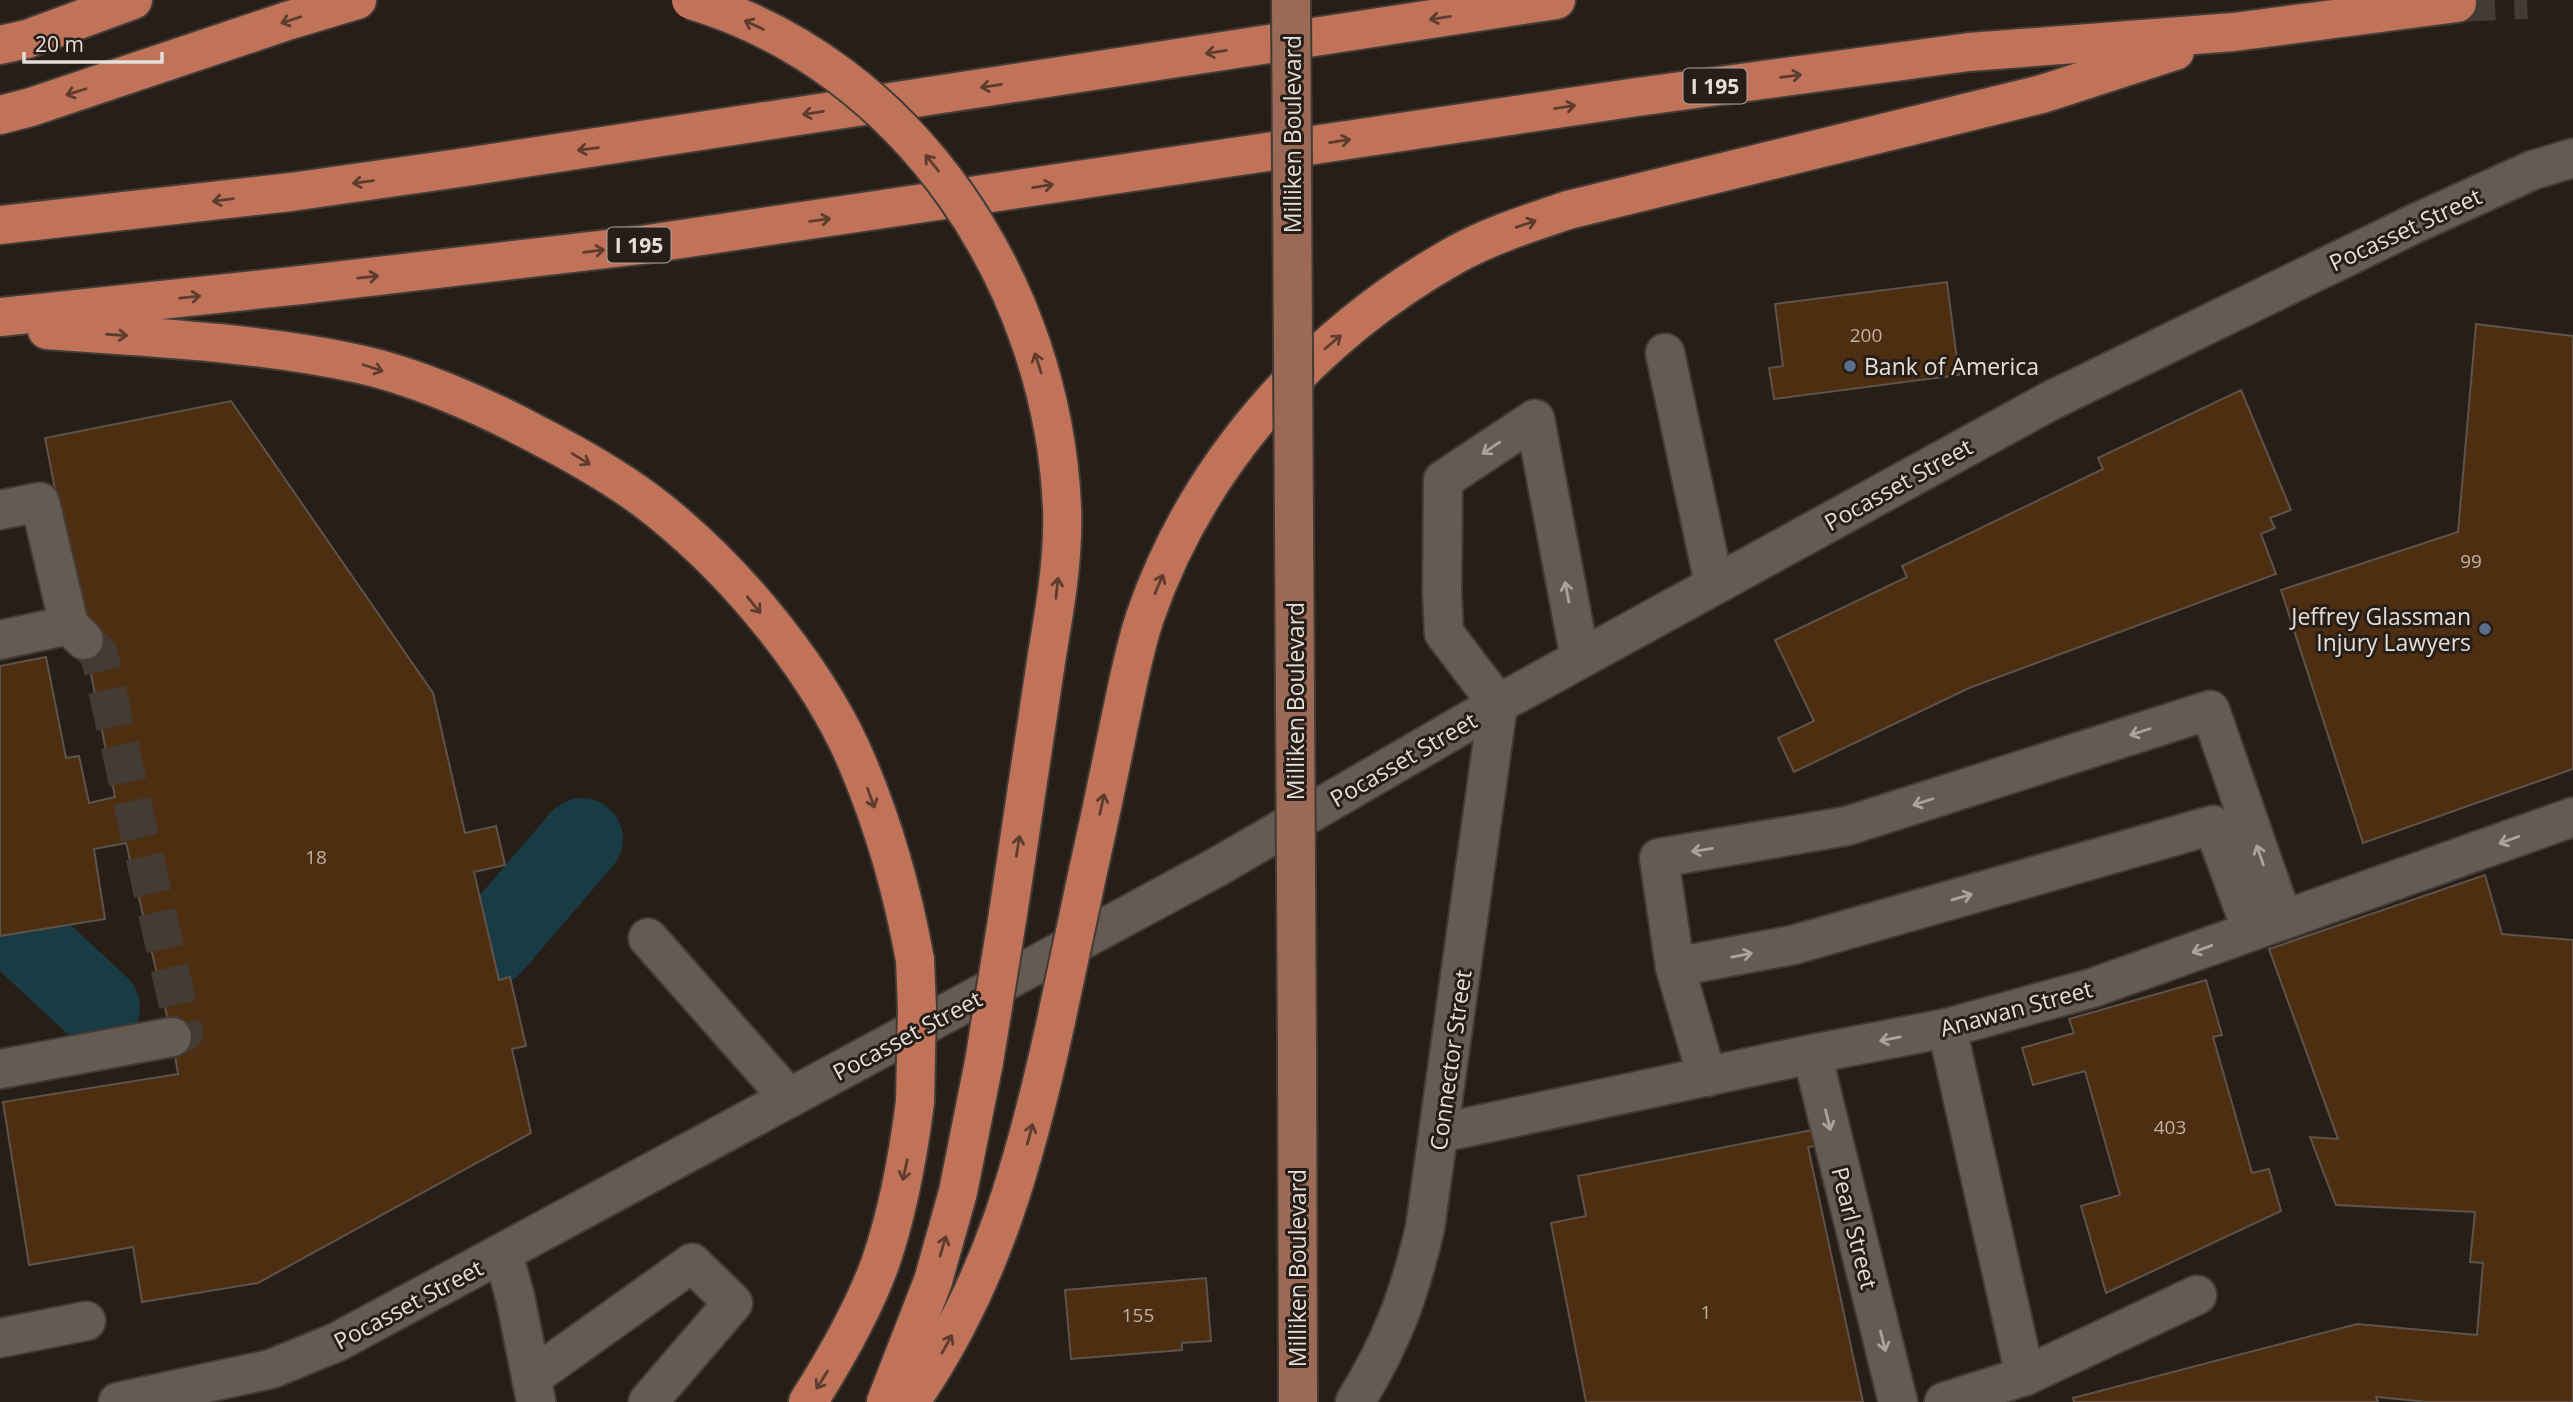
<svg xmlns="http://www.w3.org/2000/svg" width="2573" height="1402" viewBox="0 0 2573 1402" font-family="'Open Sans',sans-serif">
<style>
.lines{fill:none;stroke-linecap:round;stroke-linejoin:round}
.river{stroke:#193b44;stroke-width:82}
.building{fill:#4e2e10;stroke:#5e534b;stroke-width:2}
.minor-tunnel{stroke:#443b34;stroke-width:38;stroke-dasharray:38 19;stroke-linecap:butt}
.highway-tunnel{stroke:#443b34;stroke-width:38;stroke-dasharray:38 19;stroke-linecap:butt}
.minor-casing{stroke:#433b36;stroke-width:42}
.major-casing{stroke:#433b36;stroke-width:42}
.highway-casing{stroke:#433b36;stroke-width:42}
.minor{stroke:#665b52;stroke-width:38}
.major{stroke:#9c6956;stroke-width:38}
.highway{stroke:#c07359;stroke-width:38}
.major-bridge-casing{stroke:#433b36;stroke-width:42;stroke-linecap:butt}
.highway-bridge-casing{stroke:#433b36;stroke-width:42;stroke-linecap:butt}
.major-bridge{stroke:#9c6956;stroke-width:38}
.highway-bridge{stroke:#c07359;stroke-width:38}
.oneway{stroke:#5d3c2e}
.oneway2{stroke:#aca39c}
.service-dot{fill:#5c6f8a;stroke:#271e17;stroke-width:2.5}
.labels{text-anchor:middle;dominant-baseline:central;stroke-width:6;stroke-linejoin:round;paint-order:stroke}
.number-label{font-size:19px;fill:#bfb2a7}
.shield{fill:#271e17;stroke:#aca49f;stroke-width:2}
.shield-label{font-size:21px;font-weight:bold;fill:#e5ded9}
.street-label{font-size:23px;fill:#e5ded9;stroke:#271e17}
.poi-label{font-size:23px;fill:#e5ded9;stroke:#271e17;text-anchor:start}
</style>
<rect width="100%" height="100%" fill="#271e17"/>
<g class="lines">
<g class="river">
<polyline points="19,933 99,1007"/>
<polyline points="491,945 582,839"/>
</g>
</g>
<g class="building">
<polygon points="1947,282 1959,375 1774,399 1769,368 1783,366 1775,304"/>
<polygon points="2476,324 2573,336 2573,769 2363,843 2281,590 2458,532"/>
<polygon points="2241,390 2291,510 2270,518 2275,528 2261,534 2276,574 1969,688 1794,772 1778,738 1814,721 1775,640 1907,577 1902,566 2103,469 2098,458"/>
<polygon points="231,401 433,693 465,833 496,826 505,865 474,872 499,980 510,977 526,1046 512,1049 531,1133 258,1283 142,1302 133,1247 29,1265 3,1102 178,1074 172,1037 126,843 94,849 105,919 0,936 0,666 46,657 66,758 79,756 89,803 115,797 45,438"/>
<polygon points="2485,875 2502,934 2573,940 2573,1402 2428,1402 2376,1397 2378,1402 2074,1402 2073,1398 2357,1324 2477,1335 2483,1263 2470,1262 2475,1212 2336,1205 2310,1137 2338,1139 2269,949"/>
<polygon points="2206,980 2222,1035 2213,1037 2252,1173 2269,1169 2281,1211 2106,1293 2081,1206 2120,1195 2085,1071 2033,1085 2022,1048 2074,1033 2069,1019"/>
<polygon points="1812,1130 1815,1146 1808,1147 1863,1402 1586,1402 1551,1223 1586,1216 1578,1176"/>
<polygon points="1206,1278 1211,1341 1182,1343 1182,1350 1071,1359 1065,1290"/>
</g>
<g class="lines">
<polyline class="minor-tunnel" points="84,640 99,654 184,1033 172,1037"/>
<polyline class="highway-tunnel" points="2457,3 2527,0"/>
<defs>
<g id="minor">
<polyline points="1665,353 1714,584"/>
<polyline points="0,510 40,502 69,625 84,640"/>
<polyline points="0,640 69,625"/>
<polyline points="1498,704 1444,633 1442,593 1443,480 1535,419 1580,659"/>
<polyline points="648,938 789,1098"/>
<polyline points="1675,967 1793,945 2213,825 2252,931"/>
<polyline points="1812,1054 1898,1402"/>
<polyline points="0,1069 172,1037"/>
<polyline points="1707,1077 1675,967 1659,858 1847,826 2210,710 2283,920"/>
<polyline points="1440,1133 1812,1054 1947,1028 2092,988 2573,817"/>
<polyline points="503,1253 515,1297 536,1401"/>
<polyline points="0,1338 86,1321"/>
<polyline points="2025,1376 2197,1295"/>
<polyline points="531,1378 692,1263 733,1303 648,1402"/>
<polyline points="118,1402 271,1369 337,1342 1217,867 1498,704 2050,401 2416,223 2533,170 2573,158"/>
<path d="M 1355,1402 C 1392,1342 1409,1296 1425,1228 L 1498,704"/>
<polyline points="1944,1402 2025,1376 1947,1028"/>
</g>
<polyline id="major" points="1297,1054 1298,1402"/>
<g id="highway">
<polyline points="0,45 27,39 133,0"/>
<polyline points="0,115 31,107 287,21 357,0"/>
<polyline points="0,225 291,192 459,168 1556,0"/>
<polyline points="0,317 301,285 641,245 1637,97 1969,52 2234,32 2457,3"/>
<path d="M 47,330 C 152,338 257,342 359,364 C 414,376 481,405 530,431 C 575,454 622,480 661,512 C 739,575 821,674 859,767 C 885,829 903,894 915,960"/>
<path d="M 1088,871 C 1099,822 1109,774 1119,725 C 1127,689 1133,653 1145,617 C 1198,463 1314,334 1455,255 C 1491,235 1530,223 1568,210 L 2042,94 L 2175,51"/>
<polyline points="1008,914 1047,655"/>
<path d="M 808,1402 C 836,1358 862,1313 880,1264 C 898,1212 908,1157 915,1102"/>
<polyline points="886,1402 933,1281 958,1192 984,1062"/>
<path d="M 910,1402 C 992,1285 1026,1158 1056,1021"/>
</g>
</defs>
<use href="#minor" class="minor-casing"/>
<use href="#major" class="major-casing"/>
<use href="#highway" class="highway-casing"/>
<use href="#minor" class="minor"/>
<use href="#major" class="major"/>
<use href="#highway" class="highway"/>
<defs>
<polyline id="major-bridge" points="1291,0 1297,1054"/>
<g id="highway-bridge">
<path d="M 691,0 C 911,66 1052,284 1062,507 C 1064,557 1055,607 1047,655"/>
<polyline points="915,960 917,1009 915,1102"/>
<polyline points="1056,1021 1088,871"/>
<polyline points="984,1062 1008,914"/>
</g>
</defs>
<use href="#major-bridge" class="major-bridge-casing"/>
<use href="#highway-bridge" class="highway-bridge-casing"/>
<use href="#major-bridge" class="major-bridge"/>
<use href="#highway-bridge" class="highway-bridge"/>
</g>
<defs><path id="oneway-shaft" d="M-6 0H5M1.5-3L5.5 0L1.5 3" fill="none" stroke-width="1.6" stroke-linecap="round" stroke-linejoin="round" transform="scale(1.75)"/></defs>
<g class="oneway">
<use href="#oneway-shaft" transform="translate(1440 18) rotate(171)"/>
<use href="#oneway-shaft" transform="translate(291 20) rotate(162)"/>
<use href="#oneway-shaft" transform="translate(754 25) rotate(-155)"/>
<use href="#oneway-shaft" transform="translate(1216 52) rotate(171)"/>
<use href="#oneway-shaft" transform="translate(1791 76) rotate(-8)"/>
<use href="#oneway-shaft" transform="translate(991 86) rotate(171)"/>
<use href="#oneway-shaft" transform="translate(76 92) rotate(162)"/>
<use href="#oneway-shaft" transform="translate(1565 107) rotate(-9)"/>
<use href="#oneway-shaft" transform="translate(813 113) rotate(171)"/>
<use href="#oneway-shaft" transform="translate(1340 141) rotate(-9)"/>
<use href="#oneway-shaft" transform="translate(588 149) rotate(172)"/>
<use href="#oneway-shaft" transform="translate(932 163) rotate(-129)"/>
<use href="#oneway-shaft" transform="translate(363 182) rotate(172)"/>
<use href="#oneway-shaft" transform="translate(1043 186) rotate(-9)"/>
<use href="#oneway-shaft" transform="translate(223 200) rotate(173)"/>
<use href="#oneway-shaft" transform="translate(820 220) rotate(-8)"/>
<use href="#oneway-shaft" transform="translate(1526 224) rotate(-19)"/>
<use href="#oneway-shaft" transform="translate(594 251) rotate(-7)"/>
<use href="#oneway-shaft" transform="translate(368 277) rotate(-6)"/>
<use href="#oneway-shaft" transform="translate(190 297) rotate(-6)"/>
<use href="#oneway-shaft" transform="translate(117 335) rotate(4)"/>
<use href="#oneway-shaft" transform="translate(1333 342) rotate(-40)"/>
<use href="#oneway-shaft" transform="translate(1038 363) rotate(-108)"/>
<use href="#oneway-shaft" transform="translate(373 368) rotate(18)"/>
<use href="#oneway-shaft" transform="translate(581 459) rotate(32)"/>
<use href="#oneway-shaft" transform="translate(1159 584) rotate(-67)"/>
<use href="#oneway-shaft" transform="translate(1057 588) rotate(-84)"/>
<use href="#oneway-shaft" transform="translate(754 605) rotate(51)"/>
<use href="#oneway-shaft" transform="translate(871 798) rotate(70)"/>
<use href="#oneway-shaft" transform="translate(1102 804) rotate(-78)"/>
<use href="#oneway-shaft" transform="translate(1018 846) rotate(-81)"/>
<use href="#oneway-shaft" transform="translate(1030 1134) rotate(-75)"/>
<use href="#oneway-shaft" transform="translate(905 1170) rotate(103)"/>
<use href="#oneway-shaft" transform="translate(943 1246) rotate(-74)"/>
<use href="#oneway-shaft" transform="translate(947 1344) rotate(-61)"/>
<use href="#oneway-shaft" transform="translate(822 1380) rotate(122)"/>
</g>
<g class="oneway2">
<use href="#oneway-shaft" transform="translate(1491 448) rotate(146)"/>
<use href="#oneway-shaft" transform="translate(1567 592) rotate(-101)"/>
<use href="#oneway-shaft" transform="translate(2140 732) rotate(162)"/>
<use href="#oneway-shaft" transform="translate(1923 802) rotate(162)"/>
<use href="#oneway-shaft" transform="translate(2509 840) rotate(160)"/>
<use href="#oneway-shaft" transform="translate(1702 850) rotate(171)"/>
<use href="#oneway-shaft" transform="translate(2260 855) rotate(-109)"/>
<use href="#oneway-shaft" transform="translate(1962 897) rotate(-16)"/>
<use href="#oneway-shaft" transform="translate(2202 949) rotate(160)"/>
<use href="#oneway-shaft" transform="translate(1742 955) rotate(-11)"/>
<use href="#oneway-shaft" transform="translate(1890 1039) rotate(169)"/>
<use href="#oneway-shaft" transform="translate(1828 1120) rotate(76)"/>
<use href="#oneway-shaft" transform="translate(1883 1341) rotate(76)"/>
</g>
<g class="service-dot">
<circle cx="1850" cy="366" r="7"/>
<circle cx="2485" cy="629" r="7"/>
</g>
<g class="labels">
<g class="number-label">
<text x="1866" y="335">200</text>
<text x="2471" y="561">99</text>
<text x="316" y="857">18</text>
<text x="2170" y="1127">403</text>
<text x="1706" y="1312">1</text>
<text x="1138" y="1315">155</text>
</g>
<g class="shield">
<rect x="1683.5" y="68.5" width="63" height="35" rx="5"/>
<rect x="607.5" y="227.5" width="63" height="35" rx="5"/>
</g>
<g class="shield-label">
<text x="1715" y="86">I 195</text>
<text x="639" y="245">I 195</text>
</g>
<g class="street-label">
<text transform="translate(1292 134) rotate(-90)">Milliken Boulevard</text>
<text transform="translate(2405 229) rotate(-25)">Pocasset Street</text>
<text transform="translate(1898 484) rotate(-29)">Pocasset Street</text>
<text transform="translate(1295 701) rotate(-90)">Milliken Boulevard</text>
<text transform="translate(1403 759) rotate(-30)">Pocasset Street</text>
<text transform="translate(2016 1008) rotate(-15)">Anawan Street</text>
<text transform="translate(907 1035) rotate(-28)">Pocasset Street</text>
<text transform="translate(1450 1060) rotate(-82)">Connector Street</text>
<text transform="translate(1855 1228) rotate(76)">Pearl Street</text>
<text transform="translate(1297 1268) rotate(-90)">Milliken Boulevard</text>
<text transform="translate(408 1304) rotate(-28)">Pocasset Street</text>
</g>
<g class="poi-label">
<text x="1864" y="366">Bank of America</text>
<text x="2471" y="616" text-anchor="end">Jeffrey Glassman<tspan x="2471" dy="26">Injury Lawyers</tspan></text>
</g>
</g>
<path d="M24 52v10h138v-10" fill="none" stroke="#e5ded9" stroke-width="3.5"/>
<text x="35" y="52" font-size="21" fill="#e5ded9" stroke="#271e17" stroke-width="5" paint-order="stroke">20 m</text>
</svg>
